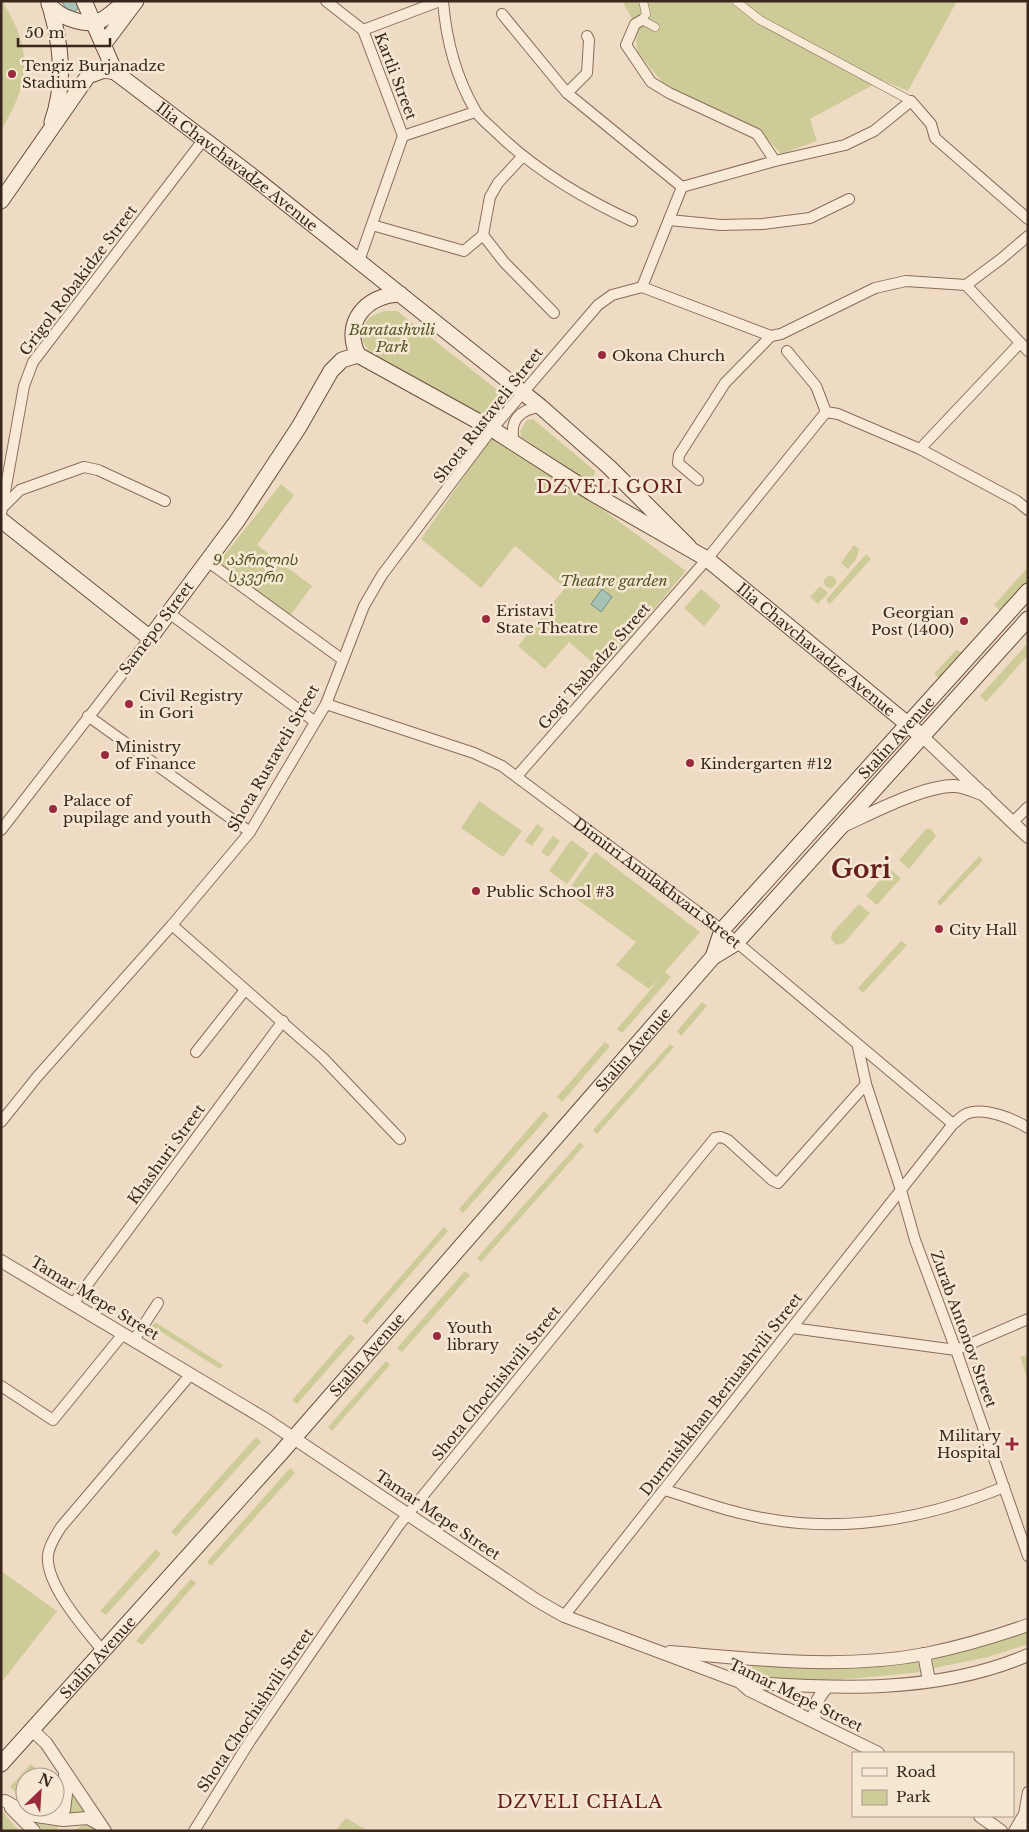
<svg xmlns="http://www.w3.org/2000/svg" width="1029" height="1832" viewBox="0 0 1029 1832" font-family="'Libre Baskerville','Noto Sans Georgian',serif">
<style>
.green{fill:#cdcb97}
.water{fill:#a6c2b5;stroke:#6c9082}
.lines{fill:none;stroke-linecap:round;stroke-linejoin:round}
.pedestrian-casing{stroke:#896c5a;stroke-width:9}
.minor-casing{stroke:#896c5a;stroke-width:12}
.tertiary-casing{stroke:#896c5a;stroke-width:14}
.secondary-casing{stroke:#6b4d3d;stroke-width:17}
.pedestrian{stroke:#f9ead7;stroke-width:8}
.minor{stroke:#f9ead7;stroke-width:10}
.tertiary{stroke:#f9ead7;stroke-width:12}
.secondary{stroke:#f9ead7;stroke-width:15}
.poi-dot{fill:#99293c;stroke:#f6e7d3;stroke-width:2}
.labels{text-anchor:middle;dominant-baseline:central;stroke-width:5;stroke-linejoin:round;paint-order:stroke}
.poi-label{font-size:15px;fill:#39271e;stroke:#f6e7d3;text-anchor:start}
.street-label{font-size:15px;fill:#39271e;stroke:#f6e7d3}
.park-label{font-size:15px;font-style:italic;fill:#515625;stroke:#f6e7d3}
.quarter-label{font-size:18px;letter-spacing:1px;fill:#66211d;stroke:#f6e7d3}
.town-label{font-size:25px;font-weight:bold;fill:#66211d;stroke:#f6e7d3}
</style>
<rect width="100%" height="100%" fill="#efdbc4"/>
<g class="green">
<path d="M 2,1 C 33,50 31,81 1,130 Z"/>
<polygon points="622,1 957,1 908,91 882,80 810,119 817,141 781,154 760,131 664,84 638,53 633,20"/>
<path d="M 385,311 L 397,311 L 500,392 L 483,418 L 371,354 L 362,341 C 364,322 366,316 385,311 Z"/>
<polygon points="533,419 595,471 593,479 588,481 521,437 520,431 527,420"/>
<polygon points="493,435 602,509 686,571 610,661 600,653 592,662 569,642 545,669 518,646 565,588 515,546 481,588 421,539"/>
<polygon points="281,484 294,495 257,545 312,586 290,616 218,563"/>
<polygon points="854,545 859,549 856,559 848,569 841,563"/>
<polygon points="866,554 871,559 830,604 826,600"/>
<polygon points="1028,567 1028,581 1001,611 994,605"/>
<circle cx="830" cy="582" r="6"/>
<polygon points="820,586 828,593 818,604 810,597"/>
<polygon points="701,589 721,606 704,626 684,608"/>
<polygon points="1028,643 1028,655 986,702 980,696"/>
<polygon points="956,650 965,653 941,680 934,674"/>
<polygon points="479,801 522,831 503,857 461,828"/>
<polygon points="537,824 544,829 532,846 525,841"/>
<polygon points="926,829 931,829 936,836 909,869 899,860"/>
<polygon points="553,836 560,841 548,857 541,852"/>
<polygon points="571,840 589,853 567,884 549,871"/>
<polygon points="595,852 700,932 665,972 671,977 622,1033 617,1029 662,976 649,989 616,965 636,942 567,892"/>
<polygon points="979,856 983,860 940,906 937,902"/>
<polygon points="890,869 901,878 877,905 866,896"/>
<polygon points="859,904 870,913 844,943 836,945 831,938 832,933"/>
<polygon points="901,941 907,945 863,993 858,988"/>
<polygon points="702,1002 707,1006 681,1036 677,1031"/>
<polygon points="605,1042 610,1046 562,1102 557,1097"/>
<polygon points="670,1044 674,1047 597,1134 593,1130"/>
<polygon points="544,1111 549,1116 463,1213 459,1209"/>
<polygon points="580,1142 584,1146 481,1262 477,1258"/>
<polygon points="444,1227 448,1231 367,1324 362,1321"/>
<polygon points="465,1271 470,1275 402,1352 397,1348"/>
<polygon points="155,1322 223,1365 220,1369 152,1326"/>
<polygon points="350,1334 355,1338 297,1404 292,1400"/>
<polygon points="1027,1355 1028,1356 1028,1380 1020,1357"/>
<polygon points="386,1361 390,1365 332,1431 328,1427"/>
<polygon points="256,1437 261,1442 176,1536 171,1532"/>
<polygon points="290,1468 295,1473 211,1566 207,1562"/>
<polygon points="156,1549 161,1554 106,1615 100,1611"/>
<polygon points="1,1571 57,1611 1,1683"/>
<polygon points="191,1579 196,1583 142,1645 136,1641"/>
<polygon points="1028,1629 1028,1644 988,1657 934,1668 932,1653"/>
<path d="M 917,1658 L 920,1672 C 892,1675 768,1690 752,1671 L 752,1666 L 756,1662 Z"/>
<polygon points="31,1764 46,1777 25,1777 25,1800 10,1787"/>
<polygon points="71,1791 85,1814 70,1818"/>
<polygon points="1,1810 19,1831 1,1831"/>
<polygon points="27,1818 45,1825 59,1826 56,1831 45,1831"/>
<polygon points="346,1818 368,1831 336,1830"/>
<polygon points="85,1824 90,1824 98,1831 72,1831"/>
</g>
<g class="water">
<polygon points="61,1 78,1 80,7 73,13 68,11"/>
<polygon points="602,589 612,597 601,612 591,604"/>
</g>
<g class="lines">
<defs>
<g id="pedestrian">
<polyline points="643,1 646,14 642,20 655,27"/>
<polyline points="736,1 760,20 911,101"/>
</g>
<g id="minor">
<polyline points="326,1 363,30 403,136 359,261"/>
<path d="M 443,1 C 446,39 456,77 475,110 C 479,118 489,125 496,132 C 536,171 582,198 632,221"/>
<polyline points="502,14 567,93 682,187"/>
<polyline points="642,20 635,24 626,45 651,82 669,93 757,134 775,161"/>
<polyline points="363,30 440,1"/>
<polyline points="567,93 587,73 589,40 587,36"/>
<polyline points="403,136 475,112"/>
<polyline points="682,187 775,161 845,145 874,131 911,101 931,124 935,138 1028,219"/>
<polyline points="669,220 721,225 763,224 810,218 849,199"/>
<polyline points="372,225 464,251 483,235 504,262 554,313"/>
<polyline points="483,235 490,197 498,183 522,157"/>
<polyline points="966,285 1028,351"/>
<polyline points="642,287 771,336 781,334 875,288 906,281 966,285 1001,259 1028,236"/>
<polyline points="642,287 682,187"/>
<polyline points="787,351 816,386 826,412 838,414 920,449 1017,501 1028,510"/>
<path d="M 514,442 C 509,421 519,409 541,407"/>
<polyline points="920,449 1020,343"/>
<polyline points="698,480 678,463 679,455 725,383 771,336"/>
<polyline points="4,506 20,490 84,467 98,470 165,501"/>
<polyline points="1,514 24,386 33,362 204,139"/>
<polyline points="207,561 343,660"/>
<polyline points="169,613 314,721"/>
<path id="s1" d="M 326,704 L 474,753 L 502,766 L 722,930 L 953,1124"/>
<polyline points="88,716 250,832"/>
<polyline points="517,776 707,559 826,412"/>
<polyline points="1013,822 1028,807"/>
<polyline points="1,830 150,638"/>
<polyline points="172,925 323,1058 400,1139"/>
<polyline points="858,1047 866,1084 901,1190 915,1240 956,1350 1028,1556"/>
<polyline points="196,1052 245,990"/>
<polyline points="1,1122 37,1077 172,925 250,832 326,704 364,606 382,575 492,429 598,305 612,295 642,287"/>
<polyline points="73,1304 283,1021"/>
<polyline points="792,1328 956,1350 1028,1319"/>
<polyline points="134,1340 158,1303"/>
<polyline points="1,1386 53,1420 123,1334"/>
<path d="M 665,1490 C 691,1498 717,1508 744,1514 C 833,1536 921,1521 1004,1487"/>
<path d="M 564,1616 L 953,1124 C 957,1121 962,1116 966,1114 C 983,1106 1014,1119 1028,1128"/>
<path d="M 102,1650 C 84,1628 45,1584 48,1555 C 49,1545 56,1535 61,1527 L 191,1374"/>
<polyline points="194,1831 250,1741 399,1525 715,1138 721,1137 728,1140 772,1180 778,1183 866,1084"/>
<polyline points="1014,1831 1024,1814 1028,1792"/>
<polyline points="1019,1831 1028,1824"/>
</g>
<g id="tertiary">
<polyline points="922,736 1028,837"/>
<path d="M 843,826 C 872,813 921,787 952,786 C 963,785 975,792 985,795"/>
<polyline points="1,1261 265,1419 536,1600 564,1616 740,1682 749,1690 878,1753"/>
<path d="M 670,1652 C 754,1659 842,1670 925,1654 C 960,1647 994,1637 1028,1625"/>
<polyline points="924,1654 929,1681"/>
<path d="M 740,1682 C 835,1689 938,1694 1028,1655"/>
<path d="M 815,1721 C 813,1707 817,1699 826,1688"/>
<polyline points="31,1729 46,1743 105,1831"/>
<polyline points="5,1801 30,1815 63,1820 88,1818 101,1825"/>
<polyline points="11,1808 34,1831"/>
<polyline points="48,1816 55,1815 64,1810 66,1794 65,1773"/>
<polyline points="980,1816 1001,1831"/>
</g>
<g id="secondary">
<path id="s2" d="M 84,1 L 115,72 L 252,176 L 541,407 L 609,467 L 689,547"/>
<path d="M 49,4 C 55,12 61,16 71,19 C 99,29 104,19 126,1"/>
<path d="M 50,6 C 61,44 66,83 52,122"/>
<polyline points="103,45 136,1"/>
<polyline points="1,201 88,76 104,70 115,72"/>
<path id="s3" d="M 400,294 C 366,295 342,323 358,355 L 492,429 L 592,493 L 707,559 L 922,736"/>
<polyline points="1,520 150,638 237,521 299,427 331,371 342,360 358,355"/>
<path id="s4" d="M 713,957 L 722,930 L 1028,591"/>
<path id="s5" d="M 1,1764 L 280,1454 L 713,957 L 736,943 L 1028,619"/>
</g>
</defs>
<use href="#pedestrian" class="pedestrian-casing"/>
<use href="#minor" class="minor-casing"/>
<use href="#tertiary" class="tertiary-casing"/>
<use href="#secondary" class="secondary-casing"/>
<use href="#pedestrian" class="pedestrian"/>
<use href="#minor" class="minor"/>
<use href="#tertiary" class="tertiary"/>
<use href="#secondary" class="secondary"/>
</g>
<g class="poi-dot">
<circle cx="12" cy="74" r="5"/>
<circle cx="602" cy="355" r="5"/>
<circle cx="486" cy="619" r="5"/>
<circle cx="964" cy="621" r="5"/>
<circle cx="129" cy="704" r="5"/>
<circle cx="105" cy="755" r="5"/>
<circle cx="690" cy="763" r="5"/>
<circle cx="53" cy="809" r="5"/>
<circle cx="476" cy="891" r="5"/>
<circle cx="939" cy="929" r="5"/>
<circle cx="437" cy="1336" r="5"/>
<path d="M1009.5 1436.5h5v5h5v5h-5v5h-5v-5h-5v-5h5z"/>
</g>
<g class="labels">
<g class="poi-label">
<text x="22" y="65">Tengiz Burjanadze<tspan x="22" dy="17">Stadium</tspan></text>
<text x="612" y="355">Okona Church</text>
<text x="496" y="610">Eristavi<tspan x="496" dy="17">State Theatre</tspan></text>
<text x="954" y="612" text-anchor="end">Georgian<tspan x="954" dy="17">Post (1400)</tspan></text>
<text x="139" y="695">Civil Registry<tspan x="139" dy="17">in Gori</tspan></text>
<text x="115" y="746">Ministry<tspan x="115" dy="17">of Finance</tspan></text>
<text x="700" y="763">Kindergarten #12</text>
<text x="63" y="800">Palace of<tspan x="63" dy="17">pupilage and youth</tspan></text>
<text x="486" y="891">Public School #3</text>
<text x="949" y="929">City Hall</text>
<text x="447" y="1327">Youth<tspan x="447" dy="17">library</tspan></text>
<text x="1001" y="1435" text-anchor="end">Military<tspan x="1001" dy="17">Hospital</tspan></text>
</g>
<g class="street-label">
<text transform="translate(396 76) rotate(69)">Kartli Street</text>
<text stroke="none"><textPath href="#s2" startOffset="232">Ilia Chavchavadze Avenue</textPath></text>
<text transform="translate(78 280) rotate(-53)">Grigol Robakidze Street</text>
<text transform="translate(488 415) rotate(-52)">Shota Rustaveli Street</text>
<text transform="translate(156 628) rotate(-53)">Samepo Street</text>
<text stroke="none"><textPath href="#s3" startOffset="636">Ilia Chavchavadze Avenue</textPath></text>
<text transform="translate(594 666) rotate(-49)">Gogi Tsabadze Street</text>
<text stroke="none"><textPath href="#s4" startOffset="288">Stalin Avenue</textPath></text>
<text transform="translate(273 758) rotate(-60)">Shota Rustaveli Street</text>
<text stroke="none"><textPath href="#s1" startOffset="381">Dimitri Amilakhvari Street</textPath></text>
<text stroke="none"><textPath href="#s5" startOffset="954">Stalin Avenue</textPath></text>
<text transform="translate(166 1154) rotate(-54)">Khashuri Street</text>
<text transform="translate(95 1298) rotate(31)">Tamar Mepe Street</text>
<text transform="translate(964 1329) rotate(70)">Zurab Antonov Street</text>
<text stroke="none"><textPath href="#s5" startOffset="549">Stalin Avenue</textPath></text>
<text transform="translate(496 1383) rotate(-51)">Shota Chochishvili Street</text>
<text transform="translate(721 1394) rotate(-52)">Durmishkhan Beriuashvili Street</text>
<text transform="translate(438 1515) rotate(34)">Tamar Mepe Street</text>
<text stroke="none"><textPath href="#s5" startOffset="144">Stalin Avenue</textPath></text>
<text transform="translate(796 1695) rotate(26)">Tamar Mepe Street</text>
<text transform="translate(255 1710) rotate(-56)">Shota Chochishvili Street</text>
</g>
<g class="park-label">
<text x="392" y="329">Baratashvili<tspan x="392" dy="17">Park</tspan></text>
<text x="255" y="559">9 აპრილის<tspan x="255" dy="17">სკვერი</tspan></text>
<text x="614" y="580">Theatre garden</text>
</g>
<g class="quarter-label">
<text x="610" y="487">DZVELI GORI</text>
<text x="580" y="1802">DZVELI CHALA</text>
</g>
<g class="town-label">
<text x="861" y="869">Gori</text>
</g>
</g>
<rect width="1029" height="1832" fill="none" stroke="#39271e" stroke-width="5"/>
<rect x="852" y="1752" width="162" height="65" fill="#f6e7d3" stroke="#aa9a8b"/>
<rect x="862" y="1768" width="25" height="8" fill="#f9ead7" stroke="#aa9a8b"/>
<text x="896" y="1777" font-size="15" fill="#39271e">Road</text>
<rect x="862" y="1790" width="25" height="15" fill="#cdcb97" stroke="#aa9a8b"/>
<text x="896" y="1802" font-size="15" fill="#39271e">Park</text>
<g transform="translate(40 1792) rotate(25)"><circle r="24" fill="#f6e7d3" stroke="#aa9a8b"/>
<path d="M0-4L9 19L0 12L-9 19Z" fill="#99293c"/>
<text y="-8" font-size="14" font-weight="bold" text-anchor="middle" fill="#39271e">N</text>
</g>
<path d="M18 38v8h92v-8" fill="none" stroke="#39271e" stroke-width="2.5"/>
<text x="25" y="38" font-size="15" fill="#39271e" stroke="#f6e7d3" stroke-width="4" paint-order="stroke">50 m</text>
</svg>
